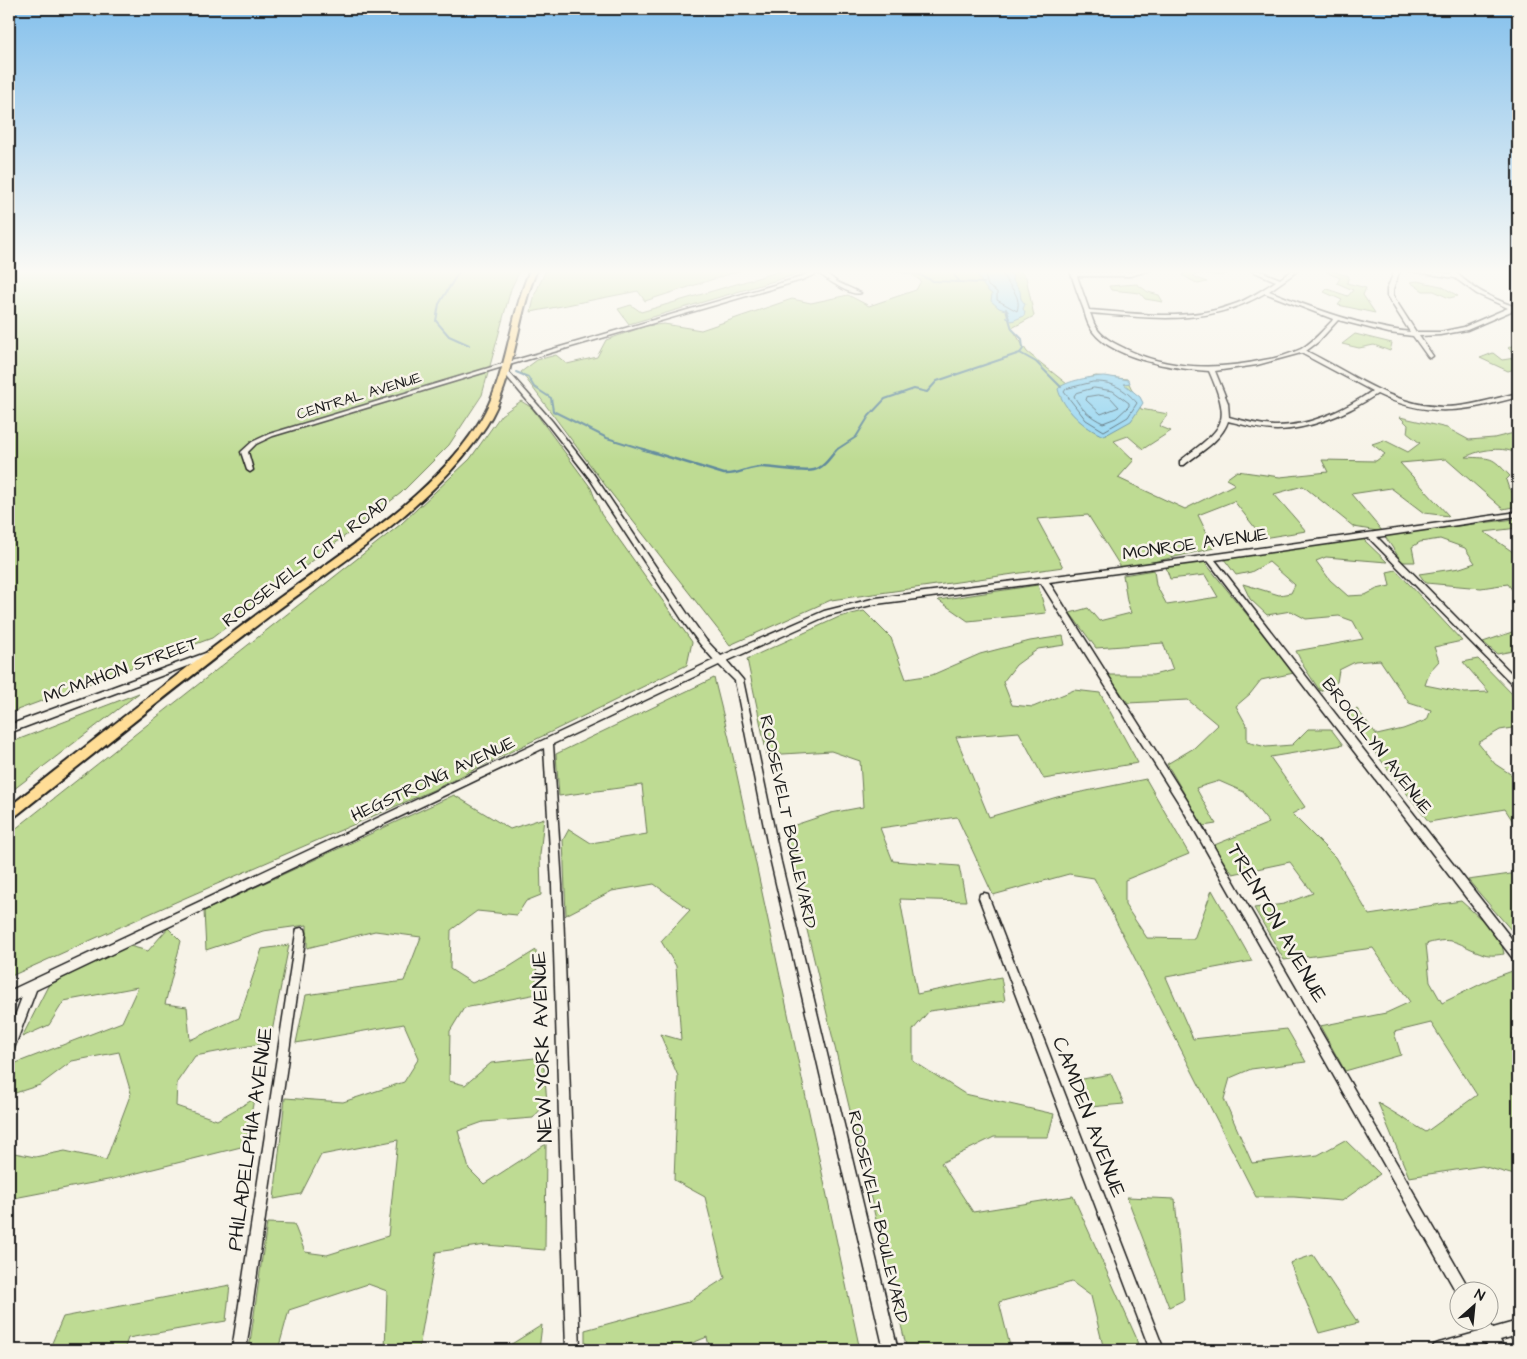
<svg xmlns="http://www.w3.org/2000/svg" width="1527" height="1359" viewBox="0 0 1527 1359" font-family="'Architects Daughter',sans-serif">
<style>
.green{fill:#bedb93;stroke:#6d7c58}
.water{fill:#8fd3f1;stroke:#618a9c}
.lines{fill:none;stroke-linecap:round;stroke-linejoin:round}
.shore{stroke:#4a6571;stroke-width:1}
.stream-far1{stroke:#618a9c;stroke-width:2}
.stream{stroke:#618a9c;stroke-width:2.5}
.minor-casing{stroke:#1c1c1c;stroke-width:3}
.major-casing{stroke:#1c1c1c;stroke-width:4}
.minor{fill:#f7f3e8;fill-rule:evenodd}
.major{fill:#ffdd96;fill-rule:evenodd}
.labels{text-anchor:middle;dominant-baseline:central;stroke-width:5;stroke-linejoin:round;paint-order:stroke}
.far-street-label{font-size:15px;fill:#1c1c1c;stroke:#f7f3e8}
.street-label{font-size:18px;fill:#1c1c1c;stroke:#f7f3e8}
.near-street-label{font-size:21px;fill:#1c1c1c;stroke:#f7f3e8}
</style>
<rect width="100%" height="100%" fill="#f7f3e8"/>
<filter id="ink" filterUnits="userSpaceOnUse"><feTurbulence type="fractalNoise" baseFrequency=".02" numOctaves="2"/><feDisplacementMap in="SourceGraphic" scale="10" xChannelSelector="R" yChannelSelector="G"/><feConvolveMatrix kernelMatrix="1 2 1 2 8 2 1 2 1" color-interpolation-filters="sRGB"/></filter>
<g filter="url(#ink)">
<g class="green">
<polygon points="9,270 520,270 511,289 482,395 449,445 401,493 212,638 9,713"/>
<polygon points="546,270 742,270 645,301 638,291 531,312 535,294"/>
<polygon points="784,270 811,270 629,324 618,309 631,305 641,312"/>
<path d="M 906,270 L 1018,270 L 1026,277 L 1034,316 L 1012,328 L 1027,352 L 1067,384 L 1096,376 L 1127,379 L 1141,409 L 1168,414 L 1159,426 L 1171,431 L 1143,449 L 1128,436 L 1114,441 L 1134,460 L 1118,478 L 1185,509 L 1235,484 L 1226,479 L 1237,471 L 1280,477 L 1328,472 L 1322,460 L 1376,461 L 1385,454 L 1372,444 L 1384,440 L 1408,452 L 1420,443 L 1407,433 L 1408,425 L 1400,417 L 1447,428 L 1469,440 L 1494,438 L 1518,432 L 1518,454 C 1504,446 1480,449 1466,457 C 1493,459 1490,455 1510,476 L 1506,480 L 1509,489 L 1518,497 L 1518,506 L 1503,509 L 1446,459 L 1400,463 L 1449,516 L 1424,513 L 1391,488 L 1351,494 L 1383,532 L 1354,527 L 1303,486 L 1274,494 L 1306,531 L 1263,538 L 1234,501 L 1198,515 L 1214,548 L 1122,569 L 1088,515 L 1037,519 L 1063,567 L 831,600 L 730,645 L 611,493 L 521,372 L 537,360 L 556,355 L 567,364 L 597,357 L 606,340 L 646,326 L 664,324 L 701,330 L 792,299 L 811,303 L 848,295 L 869,306 L 916,290 L 921,281 Z"/>
<path d="M 1191,270 L 1219,270 L 1229,273 C 1213,280 1206,269 1193,276 L 1207,282 L 1198,284 L 1182,275 Z"/>
<polygon points="1329,270 1349,276 1347,283 1366,288 1363,295 1375,313 1338,305 1342,300 1324,292 1327,289 1348,296 1353,290 1337,283 1340,278 1326,272"/>
<polygon points="1417,281 1441,286 1458,296 1449,298 1434,291 1423,291 1410,282"/>
<polygon points="1137,284 1148,292 1159,295 1163,302 1145,299 1140,293 1111,290 1109,286"/>
<polygon points="1355,334 1392,343 1390,351 1374,345 1359,348 1342,344"/>
<polygon points="1513,345 1518,346 1518,368 1508,371 1480,358 1493,353 1502,360 1515,358 1515,354 1508,348"/>
<polygon points="521,401 532,408 591,488 601,514 692,642 687,665 433,790 178,901 9,977 9,834 401,524 470,459 501,415"/>
<polygon points="1515,519 1518,521 1518,528 1484,532 1513,552 1518,552 1518,598 1508,584 1481,588 1426,583 1419,574 1460,568 1475,563 1465,548 1440,539 1420,542 1412,547 1415,562 1402,562 1384,535"/>
<polygon points="1363,539 1387,562 1326,557 1316,561 1330,580 1348,596 1365,595 1377,589 1390,586 1387,572 1396,570 1462,641 1434,647 1439,661 1430,671 1425,685 1465,693 1489,692 1463,662 1478,659 1518,700 1518,727 1500,730 1478,743 1495,764 1518,779 1518,829 1505,809 1429,822 1345,714 1357,709 1377,735 1403,729 1427,720 1431,710 1409,703 1380,660 1355,662 1339,670 1337,682 1320,691 1304,667 1296,651 1363,639 1353,621 1339,616 1306,619 1291,611 1267,615 1250,599 1243,584 1279,595 1291,593 1295,585 1269,562 1251,572 1236,575 1224,559"/>
<path d="M 1203,560 L 1294,673 L 1261,680 L 1250,694 L 1236,706 L 1247,726 L 1247,742 L 1266,747 L 1292,745 L 1308,729 L 1331,729 L 1343,745 L 1270,757 L 1305,807 L 1292,814 L 1335,857 L 1369,915 L 1461,901 L 1500,936 L 1504,954 C 1498,955 1490,956 1484,954 C 1457,945 1456,935 1426,944 L 1430,982 L 1442,1003 L 1493,978 L 1515,970 L 1518,973 L 1518,1033 L 1513,1033 C 1510,1050 1512,1067 1518,1083 L 1518,1176 L 1482,1166 L 1409,1177 L 1378,1103 L 1426,1132 L 1477,1095 L 1431,1023 L 1394,1032 L 1401,1055 L 1345,1071 L 1320,1026 L 1386,1013 L 1410,1002 L 1373,948 L 1284,960 L 1254,908 L 1284,904 L 1313,893 L 1290,862 L 1233,874 L 1212,846 L 1269,823 L 1244,792 L 1219,781 L 1196,788 L 1216,824 L 1203,826 L 1167,764 L 1194,748 L 1218,725 L 1188,700 L 1128,703 L 1108,675 L 1153,675 L 1173,670 L 1163,643 L 1096,648 L 1070,613 L 1088,608 L 1099,621 L 1131,613 L 1127,601 L 1123,575 L 1154,570 L 1156,585 L 1167,605 L 1218,597 L 1205,575 L 1170,579 L 1166,567 Z"/>
<polygon points="1038,585 1046,613 968,621 938,600"/>
<polygon points="864,611 891,638 906,679 932,675 980,654 1030,641 1063,636 1065,645 1038,649 1016,665 1003,682 1012,705 1033,707 1074,690 1100,693 1138,763 1044,779 1019,732 956,737 989,817 1057,797 1146,779 1189,854 1125,880 1125,905 1147,938 1194,939 1212,890 1252,961 1166,977 1193,1039 1287,1029 1306,1062 1251,1069 1230,1078 1224,1099 1252,1163 1318,1155 1345,1140 1380,1174 1342,1201 1294,1197 1256,1197 1094,878 1069,874 993,895 957,817 880,828 893,861 959,866 966,901 900,899 917,994 1001,977 1005,1001 929,1011 913,1030 913,1061 965,1094 1054,1114 1048,1137 994,1137 941,1163 973,1212 1073,1196 1136,1337 1139,1350 1104,1350 1091,1296 1072,1282 999,1302 1011,1350 907,1350 783,829 831,813 863,807 860,761 831,751 767,755 747,659 839,617"/>
<polygon points="1518,630 1518,650 1497,654 1483,642"/>
<polygon points="714,678 729,738 860,1350 710,1350 707,1337 675,1350 585,1350 585,1330 688,1302 725,1278 705,1197 674,1180 678,1076 660,1034 681,1040 676,966 661,941 690,910 654,884 612,891 566,915 563,840 569,829 591,843 647,834 642,785 559,796 556,754"/>
<polygon points="139,693 9,793 9,743"/>
<polygon points="454,795 510,829 544,818 540,855 541,895 526,901 517,915 477,911 451,930 450,969 472,983 509,967 536,950 537,994 464,1008 450,1031 449,1081 465,1085 491,1063 543,1057 547,1102 533,1118 483,1122 458,1131 469,1169 484,1184 546,1144 545,1250 486,1245 436,1252 419,1348 422,1350 385,1350 387,1291 368,1284 289,1310 278,1350 249,1350 267,1223 294,1224 305,1252 327,1255 388,1236 398,1140 321,1155 301,1194 274,1199 285,1098 343,1102 404,1082 419,1058 404,1024 296,1043 306,995 404,981 421,937 375,931 307,948 307,925 263,931 206,950 204,911"/>
<polygon points="1518,873 1518,929 1512,931 1468,880"/>
<polygon points="168,928 181,941 165,1004 187,1007 190,1040 239,1018 262,949 289,945 270,1042 195,1056 177,1082 176,1106 217,1120 254,1099 245,1146 113,1179 9,1199 9,1152 35,1157 65,1151 106,1160 131,1093 119,1052 72,1061 40,1085 9,1095 9,1080 16,1063 122,1022 138,987 64,1001 49,1025 22,1037 48,986 126,945 148,951"/>
<polygon points="1111,1074 1124,1104 1090,1107 1077,1080"/>
<polygon points="1127,1197 1175,1199 1184,1300 1169,1307"/>
<polygon points="1313,1255 1358,1323 1319,1333 1290,1263"/>
<polygon points="230,1285 226,1321 128,1338 124,1350 49,1350 63,1317"/>
<polygon points="542,1325 539,1350 502,1350"/>
</g>
<g class="water">
<path d="M 974,270 L 1004,270 L 1013,276 L 1012,279 L 1020,291 L 1021,299 L 1025,304 L 1023,309 L 1025,312 L 1024,316 L 1012,321 L 1005,317 L 1009,315 L 1008,311 L 999,308 L 991,301 L 992,294 C 982,287 982,280 974,270 Z"/>
<path d="M 1105,376 L 1129,380 L 1130,383 L 1124,384 L 1140,397 L 1143,403 L 1131,421 L 1104,436 C 1085,429 1063,409 1058,389 C 1064,381 1094,376 1105,376 Z"/>
</g>
<g class="lines">
<g class="shore">
<path d="M 981,270 L 985,275 L 988,286 L 997,292 L 997,300 L 1017,311 C 1023,293 1004,284 1001,270"/>
<path d="M 1093,382 C 1112,381 1125,389 1137,403 L 1128,417 L 1104,431 L 1086,420 L 1064,392 L 1066,389 Z"/>
<path d="M 1094,388 L 1113,391 L 1129,403 L 1129,406 L 1116,418 L 1103,423 C 1090,417 1080,408 1074,396 L 1076,393 Z"/>
<polygon points="1098,395 1110,397 1119,407 1101,414 1086,400 1087,397"/>
</g>
<g class="stream-far1">
<polyline points="460,270 439,304 436,321 449,336 469,345"/>
<polyline points="887,270 920,275 933,281 984,283"/>
<polyline points="954,275 959,281"/>
<polyline points="1006,309 1012,329 1022,339 1023,349 1020,353"/>
<polyline points="516,372 528,377 534,387 551,398 553,411 607,438 646,450"/>
<polyline points="836,450 856,437 869,416 885,399 914,389 927,392 937,381 1020,353 1036,362 1061,387"/>
</g>
<path class="stream" d="M 642,449 L 724,474 C 739,475 747,467 762,467 C 775,467 803,473 814,470 C 824,468 831,456 837,449"/>
<defs>
<g id="minor">
<path d="M 815,270 L 822,270 L 837,282 L 861,293 C 851,297 827,279 818,273 L 802,280 L 509,365 L 273,436 L 256,444 L 248,452 L 253,470 L 250,472 L 247,470 L 241,452 L 252,442 L 269,434 L 505,363 L 798,278 Z"/>
<path d="M 1070,270 L 1075,270 L 1076,272 L 1130,272 L 1139,270 L 1151,270 L 1130,276 L 1077,276 L 1089,310 C 1135,313 1187,322 1232,305 C 1248,300 1262,290 1276,281 L 1250,270 L 1258,270 L 1280,279 L 1293,270 L 1299,270 L 1269,291 C 1315,309 1360,326 1410,332 L 1387,296 L 1387,289 L 1395,270 L 1400,270 L 1393,289 L 1393,296 L 1416,332 L 1440,332 L 1464,327 L 1508,308 L 1477,294 L 1455,278 L 1404,270 L 1423,270 L 1452,274 L 1449,270 L 1454,270 C 1470,288 1491,298 1513,306 L 1518,304 L 1518,308 L 1467,330 L 1440,335 L 1419,336 L 1433,356 L 1430,358 L 1428,357 L 1413,336 L 1389,333 L 1338,320 L 1318,342 L 1306,351 C 1350,372 1392,406 1443,407 C 1468,407 1493,399 1518,393 L 1518,397 C 1465,411 1429,419 1377,394 C 1348,413 1312,429 1277,430 C 1261,430 1244,425 1228,421 C 1222,440 1199,453 1184,465 L 1180,465 L 1180,461 C 1223,427 1233,426 1209,371 C 1177,369 1107,359 1090,327 C 1087,322 1085,315 1084,310 C 1079,297 1074,284 1070,270 ZM 1265,293 L 1333,319 L 1332,321 C 1322,331 1313,342 1301,349 C 1290,354 1277,358 1264,360 C 1219,370 1169,370 1126,349 C 1116,344 1102,338 1096,327 C 1093,323 1092,317 1090,313 C 1153,318 1208,327 1265,293 ZM 1301,353 L 1372,391 C 1345,410 1308,427 1274,426 C 1259,425 1244,421 1229,417 L 1228,403 L 1215,371 L 1257,365 Z"/>
<polygon points="503,370 507,370 552,421 594,475 691,619 706,640 721,656 824,611 876,598 1095,571 1518,512 1518,516 1377,537 1518,680 1518,688 1515,687 1369,538 1215,560 1518,947 1518,961 1514,960 1208,561 1049,582 1188,802 1471,1292 1460,1292 1459,1297 1182,808 1041,583 876,604 829,615 727,661 743,680 781,862 898,1350 884,1350 771,862 735,681 719,665 553,744 562,885 580,1350 566,1350 552,885 544,748 36,990 13,1051 9,1053 9,1032 22,997 9,1003 9,991 714,660 700,644 685,624 590,479 547,424 503,372"/>
<polygon points="211,651 215,654 214,656 9,733 9,725"/>
<polygon points="984,893 988,894 989,898 1164,1350 1150,1350 979,898 980,894"/>
<polygon points="301,928 305,929 306,933 246,1350 232,1350 296,933 297,929"/>
<polygon points="1518,1321 1518,1335 1500,1340 1505,1350 1490,1350 1486,1344 1464,1350 1432,1350 1434,1345 1439,1343 1479,1332 1474,1322 1489,1322 1493,1328"/>
</g>
<path id="major" d="M 530,270 L 537,270 C 515,320 516,380 486,426 C 433,506 347,558 272,614 C 185,680 99,750 13,818 L 9,819 L 9,807 C 93,741 177,674 263,610 C 335,556 429,501 478,424 C 508,378 508,320 530,270 Z"/>
</defs>
<use href="#minor" class="minor-casing"/>
<use href="#major" class="major-casing"/>
<use href="#minor" class="minor"/>
<use href="#major" class="major"/>
</g>
</g>
<linearGradient id="sky" x2="0" y2="1"><stop stop-color="#84c0ec"/><stop offset="0.59" stop-color="#fbfaf5"/><stop offset="1" stop-color="#fbfaf5" stop-opacity="0"/></linearGradient>
<rect width="1527" height="461" fill="url(#sky)"/>
<g class="labels">
<g class="far-street-label">
<text transform="translate(359 396) rotate(-17)">CENTRAL AVENUE</text>
</g>
<g class="street-label">
<text transform="translate(1195 544) rotate(-8)">MONROE AVENUE</text>
<text transform="translate(306 562) rotate(-37)">ROOSEVELT CITY ROAD</text>
<text transform="translate(121 670) rotate(-20)">MCMAHON STREET</text>
<text transform="translate(1377 746) rotate(52)">BROOKLYN AVENUE</text>
<text transform="translate(433 779) rotate(-25)">HEGSTRONG AVENUE</text>
<text transform="translate(788 822) rotate(78)">ROOSEVELT BOULEVARD</text>
<text transform="translate(878 1217) rotate(77)">ROOSEVELT BOULEVARD</text>
</g>
<g class="near-street-label">
<text transform="translate(1277 923) rotate(60)">TRENTON AVENUE</text>
<text transform="translate(542 1047) rotate(-92)">NEW YORK AVENUE</text>
<text transform="translate(1089 1117) rotate(69)">CAMDEN AVENUE</text>
<text transform="translate(250 1139) rotate(-82)">PHILADELPHIA AVENUE</text>
</g>
</g>
<rect width="1527" height="1359" fill="none" stroke="#f7f3e8" stroke-width="30"/>
<rect x="15" y="15" width="1497" height="1329" fill="none" stroke="#1c1c1c" stroke-width="2" filter="url(#ink)"/>
<g transform="translate(1474 1306) rotate(27)"><circle r="24" fill="#f7f3e8" stroke="#9f9d96"/>
<path d="M0-4L9 19L0 12L-9 19Z" fill="#1c1c1c"/>
<text y="-8" font-size="14" font-weight="bold" text-anchor="middle" fill="#1c1c1c">N</text>
</g>
</svg>
